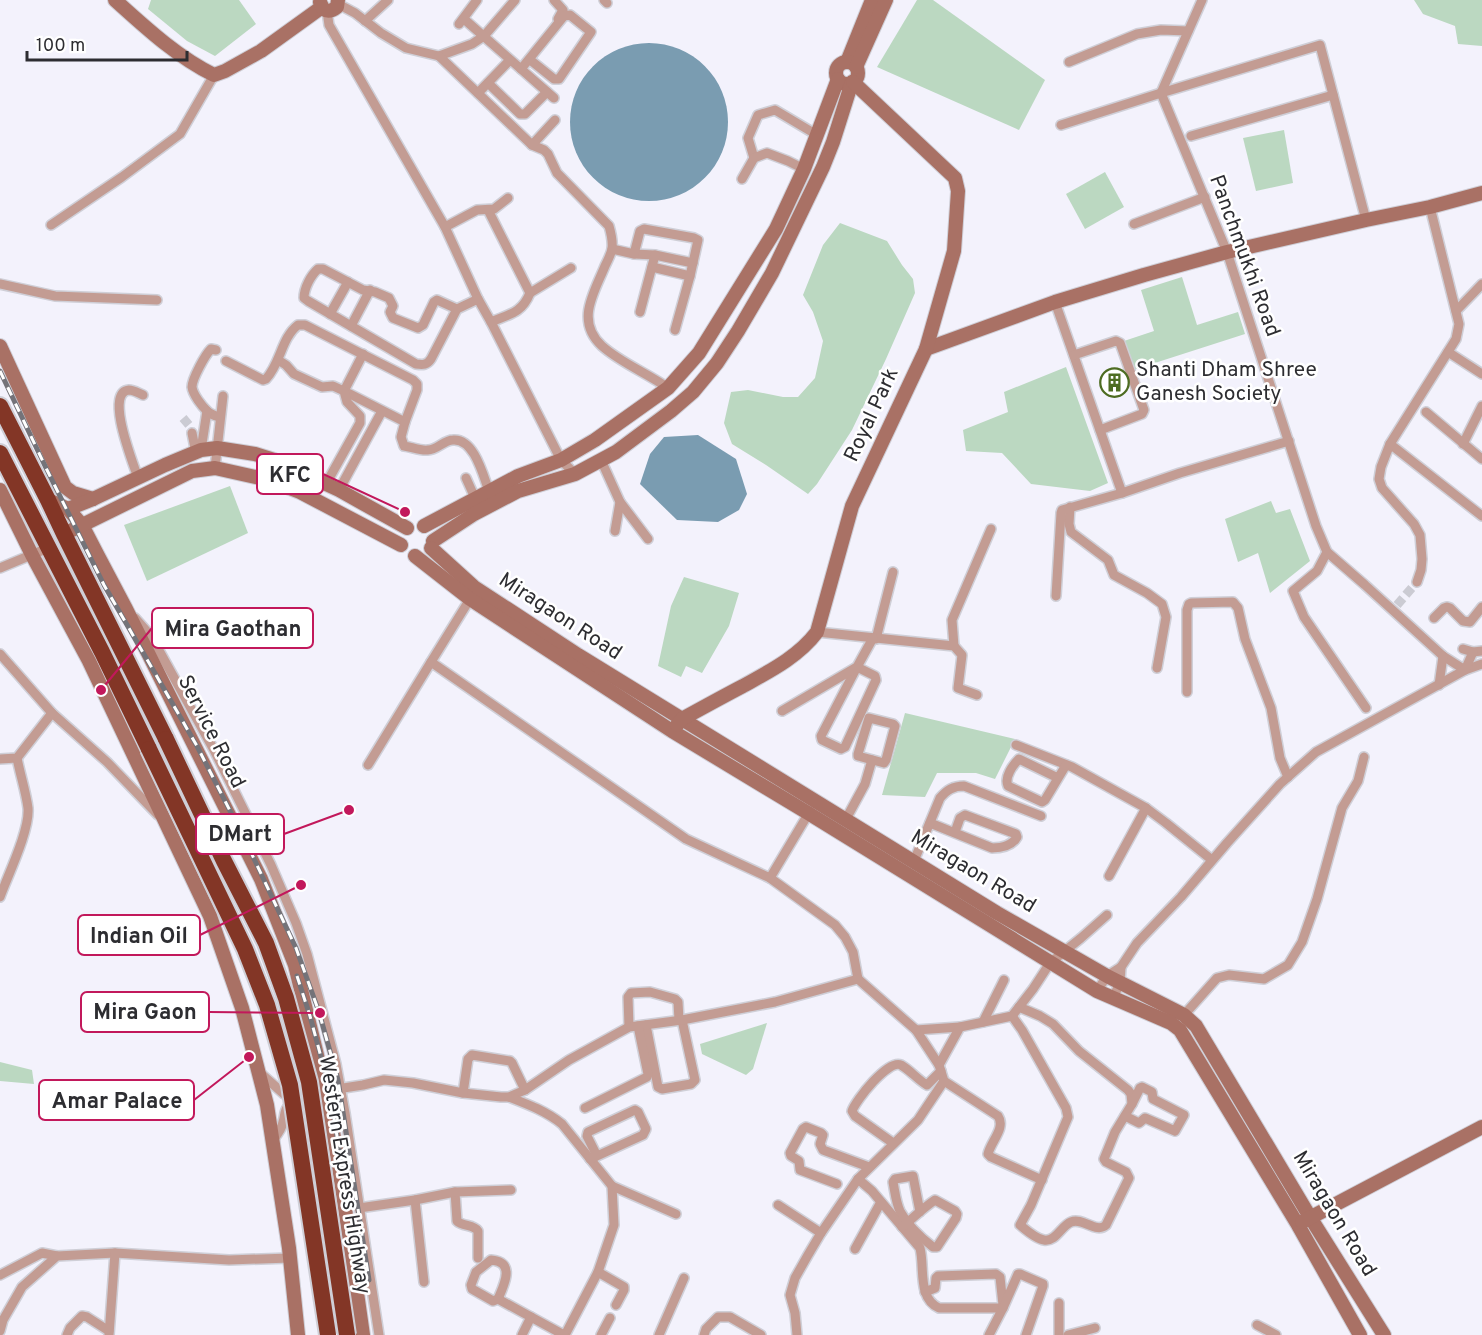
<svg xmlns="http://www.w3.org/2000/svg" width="1482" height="1335" viewBox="0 0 1482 1335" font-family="Overpass,sans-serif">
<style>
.green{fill:#bbd8c1}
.water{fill:#7a9cb1}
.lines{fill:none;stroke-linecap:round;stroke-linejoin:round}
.street-tunnel{stroke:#cbcbd3;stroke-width:9;stroke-dasharray:9 4.5;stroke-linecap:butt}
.street-casing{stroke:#cfcfd7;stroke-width:12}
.secondary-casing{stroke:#cfcfd7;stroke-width:16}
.highway-casing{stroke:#cfcfd7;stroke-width:20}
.street{stroke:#c39c93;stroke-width:9}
.secondary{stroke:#a97165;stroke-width:14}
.highway{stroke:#833626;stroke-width:16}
.rail-casing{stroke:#747379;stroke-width:5}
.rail{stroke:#fff;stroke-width:3;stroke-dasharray:9;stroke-linecap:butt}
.highway-bridge-casing{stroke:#cfcfd7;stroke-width:20;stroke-linecap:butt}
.highway-bridge{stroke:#833626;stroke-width:16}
.labels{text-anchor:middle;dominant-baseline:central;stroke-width:5;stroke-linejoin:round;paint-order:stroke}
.street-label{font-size:21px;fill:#2d2d31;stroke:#fff}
.poi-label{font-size:21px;fill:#2d2d31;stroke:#fff;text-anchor:start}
.leader{fill:none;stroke:#c2185b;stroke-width:2}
.callout-dot{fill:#c2185b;stroke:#fff;stroke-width:2}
.callout{fill:#fff;stroke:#c2185b;stroke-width:2}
.callout-label{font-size:22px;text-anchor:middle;font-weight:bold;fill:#2d2d31}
</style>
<rect width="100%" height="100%" fill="#f3f2fc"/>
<g class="green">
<polygon points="151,0 239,0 256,24 215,56 187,41 148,9"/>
<polygon points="917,0 933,0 1045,80 1019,130 877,67"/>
<polygon points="1414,0 1482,0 1482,46 1458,44 1455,26 1423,14"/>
<polygon points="1284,130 1293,183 1256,191 1243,138"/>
<polygon points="1105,172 1124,207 1085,229 1066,194"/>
<polygon points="840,223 887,241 902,265 913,279 915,293 886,359 852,430 817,484 808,494 766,465 732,444 724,423 731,392 748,390 783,397 798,397 815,378 823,341 813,312 803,295 823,245"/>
<polygon points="1182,277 1197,325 1238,312 1245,334 1133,370 1124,341 1154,331 1141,290"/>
<polygon points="1066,367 1108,483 1090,491 1031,484 1002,453 966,451 963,430 1008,412 1004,392"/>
<polygon points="230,486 248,533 147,581 124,525"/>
<polygon points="1271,501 1276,513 1290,509 1310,561 1270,593 1258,553 1238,562 1225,519"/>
<polygon points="684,577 739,593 729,626 702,673 686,666 681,677 658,666 671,606"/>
<polygon points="905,713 1015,739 995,779 976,773 937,773 925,797 882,795"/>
<polygon points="767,1023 753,1069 746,1075 702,1054 700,1044"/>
<polygon points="0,1062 32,1070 34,1084 0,1081"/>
</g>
<g class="water">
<circle cx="649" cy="122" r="79"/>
<polygon points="698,435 736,459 747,494 739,510 718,522 677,520 640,484 650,454 664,437"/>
</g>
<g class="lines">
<g class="street-tunnel">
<polyline points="183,418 189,425 192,433"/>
<polyline points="1397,605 1417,582"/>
</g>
<defs>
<g id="street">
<polyline points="554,0 563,10 558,19"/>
<polyline points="604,0 607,3"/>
<polyline points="338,4 355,13 381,33 406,48 439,56 472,44 484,36 515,0"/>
<polyline points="327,11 329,25 445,227 478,299 491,322 561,460 575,474"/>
<polyline points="464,19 554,98"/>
<polyline points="365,21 388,0"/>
<polyline points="459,24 477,0"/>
<path d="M 439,56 L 532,145 L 544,150 L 548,154 L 557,173 L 609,226 C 611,233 613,241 612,249 C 611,254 608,260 605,266 C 594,293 575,321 602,346 C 621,363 647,373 668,388"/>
<polyline points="1069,62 1137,34 1161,30 1188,31"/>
<polyline points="521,69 564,16 570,15 591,32 559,79 554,79 529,59"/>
<polyline points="488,83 520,114 525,114 547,92"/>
<polyline points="478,93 510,60"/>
<polyline points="1161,93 1227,252 1316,526 1327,552 1365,585 1443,656 1465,670 1482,664"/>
<polyline points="1161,93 1202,0"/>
<polyline points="1061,125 1161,93 1320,45 1366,220"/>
<polyline points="1191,136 1333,95"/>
<polyline points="532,145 555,120"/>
<polyline points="754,158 748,138 758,115 775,110 817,135"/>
<polyline points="742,179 754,158 767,153 788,161 804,169"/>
<polyline points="488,210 530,293 571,268"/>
<polyline points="1134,224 1205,197"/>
<polyline points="51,225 122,177 180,134 214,75"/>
<polyline points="445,227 477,210 494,209 508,198"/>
<polyline points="612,249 634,254 655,255 693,263"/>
<polyline points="634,254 640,231 644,229 694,238 698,240 690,276 675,330"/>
<polyline points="652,267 690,276"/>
<polyline points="0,284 55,296 157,300"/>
<polyline points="1055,302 1122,493"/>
<path d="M 457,309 L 437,300 L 434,302 L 423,325 L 418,328 L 393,318 L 390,312 L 393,306 L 389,298 L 375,292 L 363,290 L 323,269 L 318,269 C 311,275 304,288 304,298 L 308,301 L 416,364 C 423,365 427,365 431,359 L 457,309 L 478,299"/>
<polyline points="1456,311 1482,284"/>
<polyline points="640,312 655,255"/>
<polyline points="330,314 348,282"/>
<path d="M 491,322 C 510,314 522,313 530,293"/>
<polyline points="351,326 370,290"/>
<path d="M 216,350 L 211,349 C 205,355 192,379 192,387 C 193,395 202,406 207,411 C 211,415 216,416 220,417"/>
<polyline points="1448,352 1482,374"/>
<path d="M 363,354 L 344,391 L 405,422 L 401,437 L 404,446 C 412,447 420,451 428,450 C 437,450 444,440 453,440 C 474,438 483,475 489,491"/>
<polyline points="1074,355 1116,341 1120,343 1144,410 1142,414 1100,430"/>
<polyline points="278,360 286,365 294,374 322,387 333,386 344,391 347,402 360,416 360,423 326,484"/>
<path d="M 226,361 L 263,380 L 266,379 C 281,363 281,338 298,325 L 305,325 L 413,380 L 417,384 L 417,390 L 405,422"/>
<polyline points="1426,412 1482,459"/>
<polyline points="192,433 196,453"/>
<polyline points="1390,444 1482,516"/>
<polyline points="1463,444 1482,406"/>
<polyline points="201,450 207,411"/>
<polyline points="601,460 620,502 615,531"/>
<polyline points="215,468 223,396"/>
<path d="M 138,478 C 134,465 104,392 129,390 C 134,390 138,393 143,395"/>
<polyline points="466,478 475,498"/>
<polyline points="339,490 382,411"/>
<polyline points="620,502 648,539"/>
<polyline points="1070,507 1069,524 1071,532 1108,560 1114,575 1147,593 1162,604 1166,617 1157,668"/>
<polyline points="1327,552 1317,571 1293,591 1304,617 1366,708"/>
<polyline points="0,568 48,548"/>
<polyline points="1417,582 1421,570 1422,559 1420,535 1414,524 1382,488 1379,479 1381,467 1390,444 1456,339 1459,324 1430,207"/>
<polyline points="1056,596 1061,513 1062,510 1122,493 1180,473 1289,441"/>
<polyline points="135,618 151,636 214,750 271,865 296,923 307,954 336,1064 345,1113 379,1335"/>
<polyline points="1434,618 1444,608 1447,607 1450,608 1463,621 1470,622 1482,607"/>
<polyline points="817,632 954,646 962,655 958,688 977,695"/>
<polyline points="876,639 893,572"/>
<polyline points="954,646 952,620 991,529"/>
<polyline points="1463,649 1473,652 1482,651"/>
<polyline points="0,654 52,713 107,762 158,815"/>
<polyline points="431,662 470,599"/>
<polygon points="857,667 875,676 876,680 845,747 841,749 822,740 821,736"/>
<polyline points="1439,685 1443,656"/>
<polyline points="1187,692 1187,610 1189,604 1191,603 1233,602 1238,608 1245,639 1271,708 1280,758 1288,777"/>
<polyline points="782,711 857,667 873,638"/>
<polygon points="869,718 893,724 895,726 886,760 884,763 858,756 858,754"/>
<polyline points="1016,745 1072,767 1146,808 1109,876"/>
<polyline points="0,759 17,758 52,713"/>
<polyline points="368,765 431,662 686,839 770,878 835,925 845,937 853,952 858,979"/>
<path d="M 1058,778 L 1019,759 C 1013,765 1004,777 1008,786 L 1042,802 L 1045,800 L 1066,765"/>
<polyline points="1146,808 1166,823 1212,860"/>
<polyline points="846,819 865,784 872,760"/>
<path d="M 930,823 L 992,848 C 1003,848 1012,846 1017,837 L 1016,834 L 965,815 L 960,818 L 955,832"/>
<path d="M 914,861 L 940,798 C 947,790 953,786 964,786 L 1041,816"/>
<polyline points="770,878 810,811"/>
<path d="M 0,897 C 8,875 30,830 28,808 C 26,792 20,774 17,758"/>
<polyline points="1121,967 1137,943 1181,897 1227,843 1280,784 1316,752 1465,670 1473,652"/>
<polyline points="1097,991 1107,976 1121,967 1120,983 1113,998"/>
<polyline points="1184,1015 1217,978 1229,975 1264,979 1288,965 1302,942 1317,899 1342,808 1358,781 1364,757"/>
<path d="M 1012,1016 L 1022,1030 L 1066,1108 L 1068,1117 L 1031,1205 L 1020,1225 C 1026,1230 1036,1239 1044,1240 C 1056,1242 1061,1226 1071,1222 C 1083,1217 1096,1234 1106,1225 L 1129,1178 L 1126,1172 L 1106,1162 L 1104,1159 L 1115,1132 L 1132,1104 L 1131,1094 L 1128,1090 L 1079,1051 L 1053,1024 L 1040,1016 L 1019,1007"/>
<polyline points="983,1022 1004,980"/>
<polyline points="646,1025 658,1087 662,1089 691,1084 695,1080 682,1020"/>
<polyline points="629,1027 628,997 631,993 650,992 675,999 678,1002 679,1020"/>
<path d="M 960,1027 L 916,1030 L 939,1065 L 944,1081 L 998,1116 C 1006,1128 991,1141 988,1154 L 991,1157 L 1042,1180"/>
<polyline points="939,1065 960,1027 1012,1016 1033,989 1050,963 1081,938 1107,915"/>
<path d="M 259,1072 L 284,1094 L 294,1094 L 305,1097 C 300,1101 291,1104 287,1108 C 284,1112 285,1117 283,1122 C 282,1129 277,1135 273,1140"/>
<polyline points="337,1089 363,1085 384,1080 413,1083 463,1093 501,1097 509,1097 525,1090 569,1060 629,1027 682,1020 775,1002 858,979 916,1030"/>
<polyline points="463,1093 468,1059 472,1055 510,1061 512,1063 525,1090"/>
<path d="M 509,1097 C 527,1104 546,1111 562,1124 L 612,1186 L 614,1225 L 598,1272 L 565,1335"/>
<polyline points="585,1108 647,1077 648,1074 638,1026"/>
<polyline points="1125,1116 1139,1123 1145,1118 1175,1131 1184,1115 1153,1099 1152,1092 1142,1087 1140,1088 1132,1104"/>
<path d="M 893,1143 L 855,1116 L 852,1111 C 856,1100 888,1059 901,1065 C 910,1070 918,1080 927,1085 L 941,1071"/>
<polyline points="590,1159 597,1156 643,1135 646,1129 638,1112 635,1110 588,1132 587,1136 597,1156"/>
<path d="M 858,1179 L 872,1191 L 920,1248 C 925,1267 917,1298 939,1308 L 1003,1308 L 989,1335"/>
<polyline points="837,1184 800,1170 799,1161 791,1156 790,1153 803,1129 806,1127 821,1133 823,1135 820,1144 823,1150 869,1167"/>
<polyline points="612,1186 676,1214"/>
<path d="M 455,1192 L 457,1221 C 463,1227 473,1224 478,1231 L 478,1258"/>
<polyline points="415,1200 424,1282"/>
<polyline points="778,1205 821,1233"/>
<polyline points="359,1208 415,1200 455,1192 511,1190"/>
<path d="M 902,1227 C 913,1218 923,1208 935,1200 L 955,1211 L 957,1214 L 956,1218 L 937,1247 L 933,1247 C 920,1237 908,1226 900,1211 C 896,1203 895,1192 893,1182 L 895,1179 L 913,1176 L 920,1212"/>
<polyline points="855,1249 881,1202"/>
<path d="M 491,1260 C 516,1262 504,1285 498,1299 L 493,1301 L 472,1289 L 471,1285 L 476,1272 Z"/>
<polyline points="598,1272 624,1287 624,1290 616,1305"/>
<polyline points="0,1275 42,1253 57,1256"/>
<polyline points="925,1292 935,1288 936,1278 938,1276 996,1274 1000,1277 1003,1305"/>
<polyline points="498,1299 531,1317"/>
<polyline points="1003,1308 1018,1274 1020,1274 1043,1284 1043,1286 1026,1335"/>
<polyline points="1257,1325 1276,1335"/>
<polyline points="0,1331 3,1320 22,1287 57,1256 115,1253 229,1260 290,1258"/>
<polyline points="67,1335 70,1328 82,1316 87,1317 109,1331"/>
<polyline points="109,1335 115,1253"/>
<polyline points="522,1335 531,1317 564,1335"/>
<polyline points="601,1335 610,1318"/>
<polyline points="659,1335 684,1278"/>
<polyline points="704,1335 706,1329 718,1317 730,1317 761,1335"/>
<polyline points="797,1335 795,1313 790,1295 795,1278 808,1255 821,1233 858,1179 918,1120 944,1081"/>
<polyline points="1059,1335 1059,1303"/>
<polyline points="1068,1335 1095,1328"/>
</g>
<g id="secondary">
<path d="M 115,0 C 145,27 177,57 214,75 L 225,71 L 261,51 L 322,7"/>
<path d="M 320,2 L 323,9 C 328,12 332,11 337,7 L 338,0"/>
<polyline points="847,62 872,0"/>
<circle cx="847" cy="73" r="11"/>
<polyline points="856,67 886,0"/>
<polyline points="0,346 65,487 73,493 93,499"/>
<polyline points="926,349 1055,302 1144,275 1227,252 1366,220 1430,207 1482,193"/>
<polyline points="0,490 32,555 89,661 210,916 242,1008 267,1105 289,1248 298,1335"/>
<polyline points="48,500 68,509 82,525 97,554 125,607 261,879 295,965 326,1092 339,1166 363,1335"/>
<polyline points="68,509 93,499 165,465 201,450 217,448 255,454 274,460 339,490 407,528"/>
<polyline points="424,526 518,476 561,460 595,440 668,388 699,353 776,229 804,169 838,79"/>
<polyline points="64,534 192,471 215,468 269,480 300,492 401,545"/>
<polyline points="433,541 474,514 518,491 575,474 616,452 671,411 693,392 717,363 738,331 772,273 823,167 833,142 852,82"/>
<polyline points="431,548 474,587 578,655 997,913 1107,976 1184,1015 1196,1026 1310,1217 1384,1335"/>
<polyline points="415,556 470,599 672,731 808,813 1097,991 1171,1023 1180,1030 1298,1225 1360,1335"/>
<path d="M 677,725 L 682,719 C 702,708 722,697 743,686 C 770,671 798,657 817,632 L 852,506 L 926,349 L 954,251 L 958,191 L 955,178 L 853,82"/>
<polyline points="1302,1222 1482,1127"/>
</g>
<g id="highway">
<polyline points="0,406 48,500 64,534 166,739"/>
<polyline points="0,453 102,652 149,749"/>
</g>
</defs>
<use href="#street" class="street-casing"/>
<use href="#secondary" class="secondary-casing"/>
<use href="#highway" class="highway-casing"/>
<use href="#street" class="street"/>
<use href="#secondary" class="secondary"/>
<use href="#highway" class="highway"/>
<defs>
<g id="rail">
<polyline points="0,371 47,470 104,585 197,746 248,846 296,948 319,1012 338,1080 369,1280"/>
<polyline points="297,976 310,1016 328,1083 348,1201"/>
</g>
</defs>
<use href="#rail" class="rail-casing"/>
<use href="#rail" class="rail"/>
<defs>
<g id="highway-bridge">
<polyline points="166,739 224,861 266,943 286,998 309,1082 347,1335"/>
<polyline points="149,749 245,949 267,1005 290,1085 328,1335"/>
</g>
</defs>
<use href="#highway-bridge" class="highway-bridge-casing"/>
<use href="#highway-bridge" class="highway-bridge"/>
</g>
<defs>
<symbol id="building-ring" viewBox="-11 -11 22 22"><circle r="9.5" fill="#fff" stroke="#4d6c21" stroke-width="1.5"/><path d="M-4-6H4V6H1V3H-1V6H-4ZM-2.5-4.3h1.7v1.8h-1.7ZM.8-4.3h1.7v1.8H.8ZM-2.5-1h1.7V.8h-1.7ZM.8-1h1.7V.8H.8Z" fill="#4d6c21"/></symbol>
</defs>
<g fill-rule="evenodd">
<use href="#building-ring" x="1098" y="366" width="33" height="33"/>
</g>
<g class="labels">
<g class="street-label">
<text transform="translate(1244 256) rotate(70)">Panchmukhi Road</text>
<text transform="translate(872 415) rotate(-65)">Royal Park</text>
<text transform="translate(560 617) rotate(33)">Miragaon Road</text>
<text transform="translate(211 732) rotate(63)">Service Road</text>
<text transform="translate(973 872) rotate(31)">Miragaon Road</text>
<text transform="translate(344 1175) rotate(81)">Western Express Highway</text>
<text transform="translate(1334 1214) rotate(59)">Miragaon Road</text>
</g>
<g class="poi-label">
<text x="1136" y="370">Shanti Dham Shree<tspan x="1136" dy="24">Ganesh Society</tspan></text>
</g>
</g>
<path class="leader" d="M405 512L323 474M101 690L152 628M349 810L284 834M301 885L200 935M320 1013L209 1012M249 1057L194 1100"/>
<g class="callout-dot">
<circle cx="405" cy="512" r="6"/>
<circle cx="101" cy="690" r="6"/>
<circle cx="349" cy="810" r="6"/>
<circle cx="301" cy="885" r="6"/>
<circle cx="320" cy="1013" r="6"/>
<circle cx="249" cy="1057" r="6"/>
</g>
<g class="callout">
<rect x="257" y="454" width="66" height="40" rx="6"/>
<rect x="152" y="608" width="161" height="40" rx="6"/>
<rect x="196" y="814" width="88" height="40" rx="6"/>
<rect x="78" y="915" width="122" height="40" rx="6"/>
<rect x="81" y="992" width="128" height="40" rx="6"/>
<rect x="39" y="1080" width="155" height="40" rx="6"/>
</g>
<g class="callout-label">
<text x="290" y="482">KFC</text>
<text x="233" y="636">Mira Gaothan</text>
<text x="240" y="841">DMart</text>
<text x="139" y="943">Indian Oil</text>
<text x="145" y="1019">Mira Gaon</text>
<text x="117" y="1108">Amar Palace</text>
</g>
<path d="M27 51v9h160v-9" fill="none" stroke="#2d2d31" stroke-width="3"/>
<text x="36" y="51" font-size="18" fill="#2d2d31" stroke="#ffffff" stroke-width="4.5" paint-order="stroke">100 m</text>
</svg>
